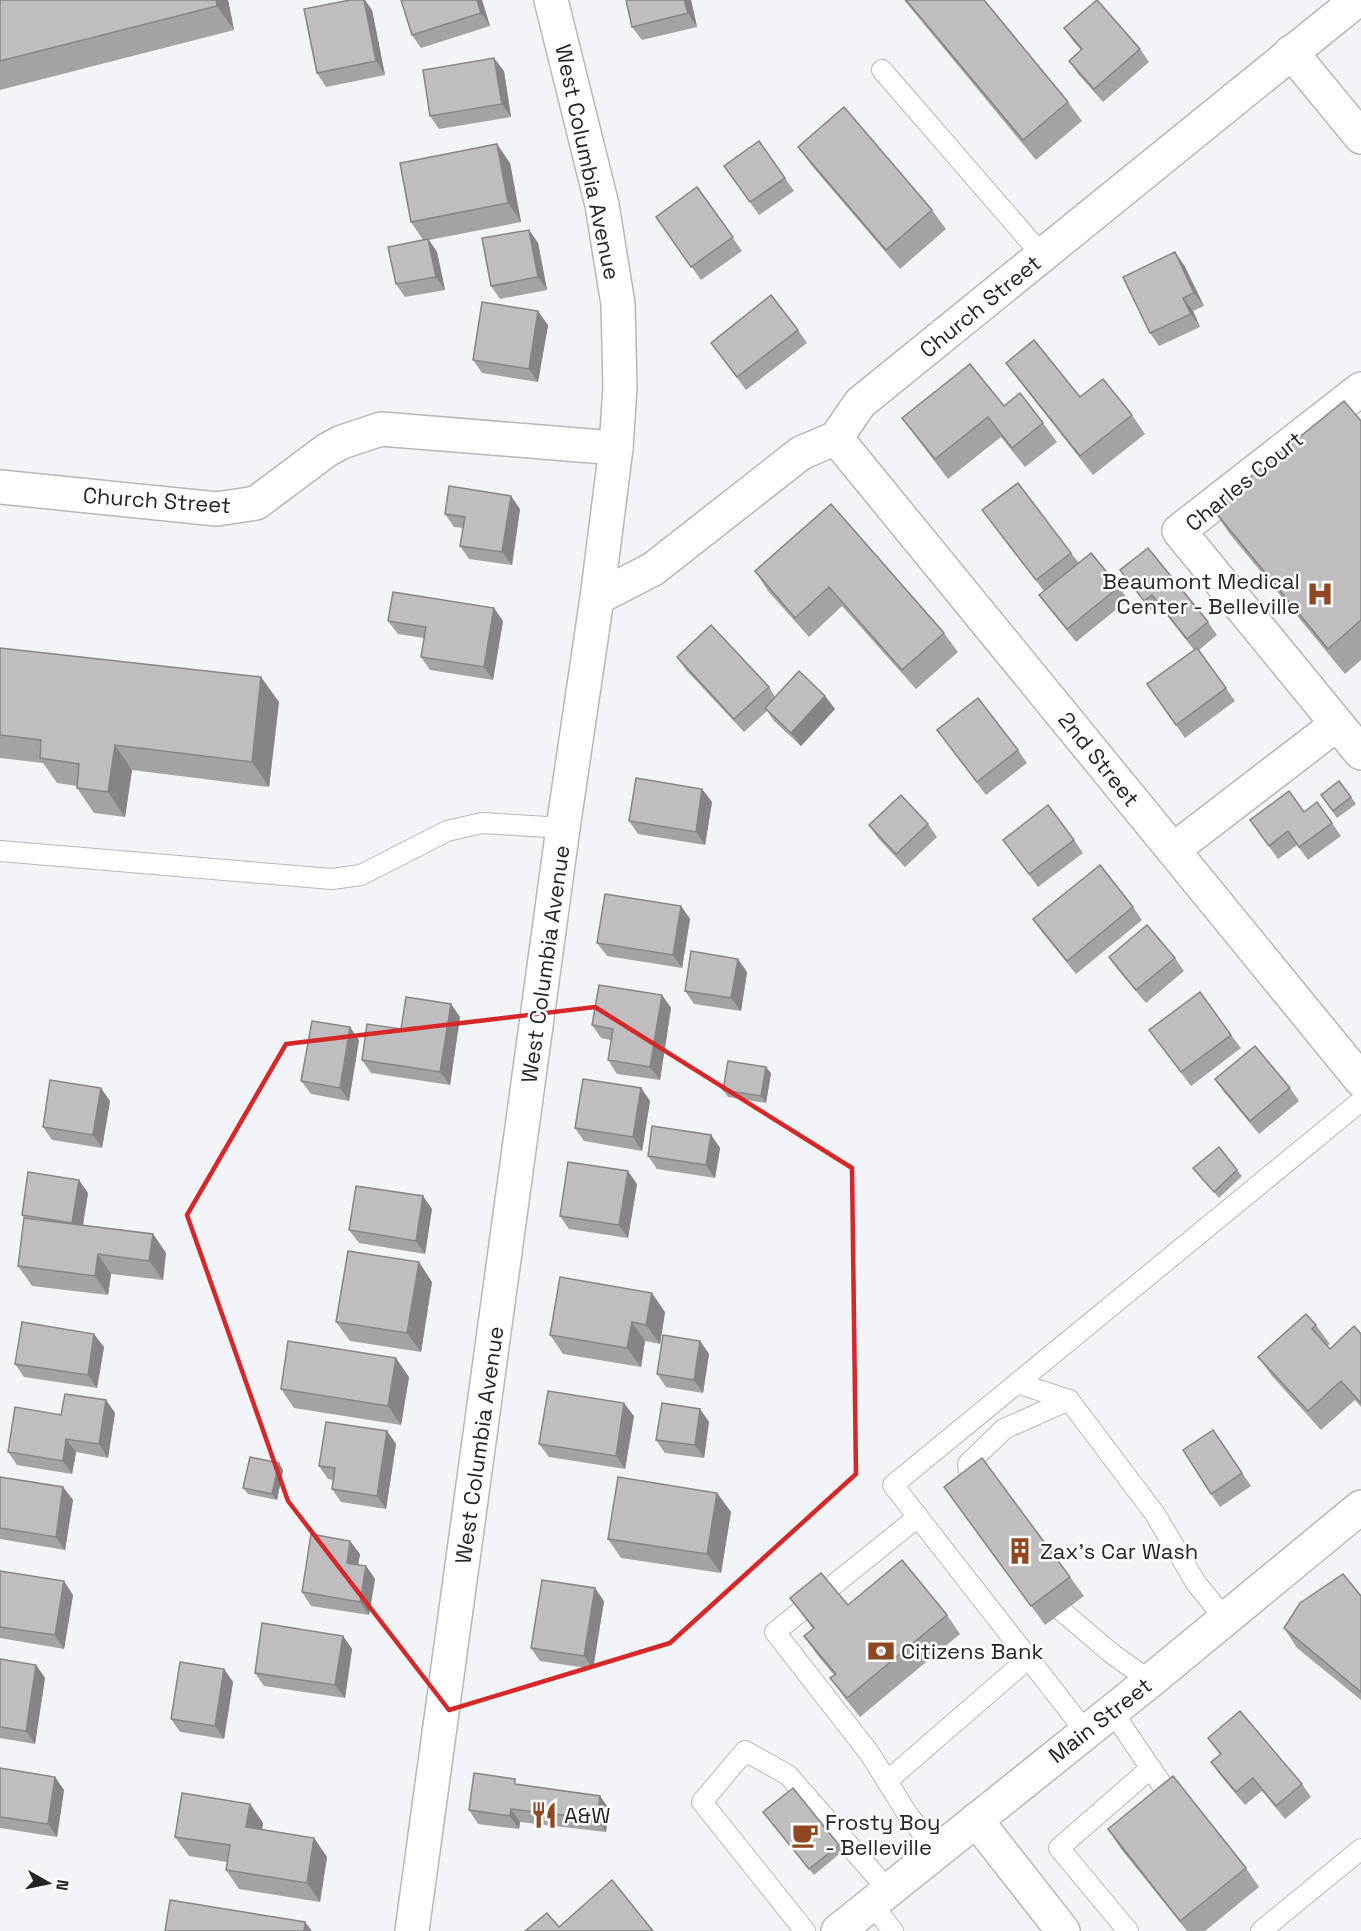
<svg xmlns="http://www.w3.org/2000/svg" width="1361" height="1931" viewBox="0 0 1361 1931" font-family="'Space Grotesk',sans-serif">
<style>
.lines{fill:none;stroke-linecap:round;stroke-linejoin:round}
.lane-casing{stroke:#b7b7ba;stroke-width:22}
.street-casing{stroke:#b7b7ba;stroke-width:36}
.secondary-casing{stroke:#b7b7ba;stroke-width:36}
.lane{stroke:#fff;stroke-width:20}
.street{stroke:#fff;stroke-width:33}
.secondary{stroke:#fff;stroke-width:33}
.wall{fill:#a4a3a4}
.shaded-wall{fill:#868486}
.building{fill:#bfbdbf;stroke:#868486;stroke-width:1.5}
.marked{fill:none;stroke:#d62828;stroke-width:4.5;stroke-linejoin:round}
.labels{text-anchor:middle;dominant-baseline:central;stroke-width:5;stroke-linejoin:round;paint-order:stroke}
.street-label{font-size:22px;fill:#252526;stroke:#fff}
.poi-label{font-size:22px;fill:#252526;stroke:#fff;text-anchor:start}
</style>
<rect width="100%" height="100%" fill="#f3f4f7"/>
<g class="lines">
<defs>
<g id="lane">
<polyline points="882,70 1042,255"/>
<polyline points="0,851 332,879 361,875 447,831 482,823 563,828"/>
<polyline points="1017,1383 1069,1400"/>
<polyline points="972,1493 968,1464 1004,1429 1069,1400 1155,1514 1196,1583 1225,1619"/>
<polyline points="918,1517 775,1632 870,1754 908,1815 937,1851"/>
<polyline points="1063,1612 1111,1653 1150,1681"/>
<polyline points="1112,1711 1175,1804"/>
<polyline points="1086,1732 893,1485 1361,1101"/>
<polyline points="887,1781 1029,1658"/>
<polyline points="871,1903 893,1931"/>
<polyline points="805,1931 702,1802 745,1751 788,1775 888,1890"/>
<polyline points="1128,1931 1059,1848 1151,1768"/>
<polyline points="1261,1931 1361,1849"/>
</g>
<g id="street">
<polyline points="1291,52 1361,137"/>
<polyline points="1361,389 1179,531 1361,753"/>
<polyline points="836,438 1361,1080"/>
<polyline points="0,487 217,509 256,503 327,450 342,442 381,429 616,448"/>
<polyline points="597,598 653,569 801,453 836,438 860,403 1357,0"/>
<polyline points="1173,850 1337,724"/>
<polyline points="976,1820 1063,1931"/>
</g>
<g id="secondary">
<polyline points="412,1931 563,828 597,598 616,448 620,387 618,304 602,205 551,0"/>
<polyline points="838,1931 1150,1681 1361,1507"/>
</g>
</defs>
<use href="#lane" class="lane-casing"/>
<use href="#street" class="street-casing"/>
<use href="#secondary" class="secondary-casing"/>
<use href="#lane" class="lane"/>
<use href="#street" class="street"/>
<use href="#secondary" class="secondary"/>
</g>
<g class="wall">
<polygon points="0,0 228,0 234,30 0,90"/>
<polygon points="482,0 490,26 421,48 412,35"/>
<polygon points="626,0 691,0 697,27 642,40 632,27"/>
<polygon points="904,0 984,0 1068,102 1082,121 1036,160"/>
<polygon points="372,10 385,75 326,87 317,73"/>
<polygon points="1064,28 1140,49 1149,62 1103,102 1078,74 1069,61 1081,50 1073,41"/>
<polygon points="504,71 511,117 439,129 430,116"/>
<polygon points="759,141 794,191 759,215 724,166"/>
<polygon points="798,147 932,210 946,229 900,269 812,166"/>
<polygon points="510,163 521,222 429,240 437,252 445,290 405,297 396,284 423,240 411,222"/>
<polygon points="697,187 742,251 701,280 656,217"/>
<polygon points="529,230 538,243 547,290 500,299 491,286"/>
<polygon points="1184,265 1204,306 1193,311 1200,327 1159,346 1150,333"/>
<polygon points="548,325 538,382 482,373 473,360"/>
<polygon points="798,330 807,343 746,390 711,343"/>
<polygon points="1006,363 1080,397 1132,415 1145,434 1093,475 1020,382"/>
<polygon points="1004,406 1043,423 1057,442 1025,467 1001,437 948,479 916,437 902,418"/>
<polygon points="1361,421 1361,660 1345,674 1229,533 1212,508"/>
<polygon points="831,504 944,633 958,652 916,689 842,606 809,637 768,591 755,571"/>
<polygon points="520,509 512,565 469,559 460,546 463,528 454,527 445,514"/>
<polygon points="982,510 1071,553 1079,563 1119,587 1128,600 1076,642 1049,608 1039,595 1044,591"/>
<polygon points="1120,570 1208,622 1217,635 1199,650 1235,701 1185,738 1147,684 1194,650 1161,608 1154,614"/>
<polygon points="388,621 503,621 493,680 430,670 421,657 424,638 398,634"/>
<polygon points="0,648 279,702 269,787 132,770 125,817 94,813 77,788 77,786 57,783 43,763 0,758"/>
<polygon points="677,657 769,687 775,697 825,696 835,709 801,746 774,721 767,711 744,732 686,670"/>
<polygon points="937,730 1018,750 1027,763 986,795"/>
<polygon points="1339,781 1356,804 1337,818 1321,795"/>
<polygon points="702,789 712,802 705,845 638,834 629,821"/>
<polygon points="1317,802 1341,836 1308,860 1297,845 1278,859 1250,820 1304,812"/>
<polygon points="928,824 937,837 905,867 878,838 869,825"/>
<polygon points="1003,840 1074,840 1083,853 1038,887"/>
<polygon points="681,906 690,919 682,968 607,956 597,943"/>
<polygon points="1133,907 1142,920 1076,974 1042,932 1033,919"/>
<polygon points="1109,957 1175,958 1184,971 1146,1003 1118,970"/>
<polygon points="747,972 741,1011 694,1004 685,991"/>
<polygon points="662,995 671,1008 660,1080 617,1074 608,1060 611,1040 601,1038 592,1025"/>
<polygon points="451,1004 460,1017 450,1085 371,1073 362,1060 401,1029"/>
<polygon points="1149,1030 1231,1035 1241,1048 1191,1086"/>
<polygon points="359,1040 349,1101 311,1094 301,1081"/>
<polygon points="771,1073 766,1103 728,1097 723,1090"/>
<polygon points="1215,1079 1290,1088 1299,1101 1259,1134 1224,1092"/>
<polygon points="641,1088 650,1101 642,1151 584,1141 575,1128"/>
<polygon points="110,1101 102,1148 52,1140 43,1127"/>
<polygon points="711,1135 720,1148 715,1178 657,1169 648,1156"/>
<polygon points="1193,1168 1237,1170 1242,1176 1219,1198"/>
<polygon points="637,1184 628,1238 569,1229 560,1216"/>
<polygon points="88,1193 83,1225 153,1234 166,1253 163,1280 111,1274 108,1295 32,1286 18,1266 24,1218 22,1215"/>
<polygon points="432,1209 425,1254 359,1243 349,1230"/>
<polygon points="432,1282 421,1352 350,1341 336,1322"/>
<polygon points="665,1312 660,1344 645,1341 641,1367 563,1354 550,1335"/>
<polygon points="1316,1325 1330,1344 1327,1346 1330,1349 1361,1334 1361,1407 1355,1400 1321,1430 1272,1376 1258,1357"/>
<polygon points="700,1341 709,1354 703,1393 666,1387 657,1374"/>
<polygon points="104,1347 97,1388 24,1377 15,1364"/>
<polygon points="409,1377 401,1425 294,1408 281,1389"/>
<polygon points="106,1400 115,1413 108,1458 76,1452 72,1474 17,1465 8,1452 61,1415"/>
<polygon points="700,1409 709,1422 704,1458 665,1453 656,1440"/>
<polygon points="634,1416 625,1469 549,1457 539,1444"/>
<polygon points="1213,1430 1251,1486 1220,1507 1211,1494"/>
<polygon points="387,1431 396,1444 386,1509 341,1502 332,1489 333,1480 328,1479 319,1466"/>
<polygon points="283,1470 277,1500 248,1494 243,1488"/>
<polygon points="0,1477 63,1487 73,1500 65,1550 0,1539"/>
<polygon points="944,1487 1070,1577 1084,1596 1045,1625"/>
<polygon points="717,1493 731,1512 721,1573 621,1558 608,1539"/>
<polygon points="360,1554 358,1565 366,1566 375,1579 369,1615 311,1606 302,1592"/>
<polygon points="0,1571 73,1595 64,1649 0,1638"/>
<polygon points="1361,1596 1361,1700 1297,1648 1284,1628"/>
<polygon points="790,1598 947,1615 960,1634 860,1717 844,1697 830,1678 834,1675 818,1656 804,1636 813,1629"/>
<polygon points="604,1601 593,1669 540,1661 531,1648"/>
<polygon points="343,1636 352,1649 345,1698 264,1686 255,1673"/>
<polygon points="0,1659 36,1665 45,1678 35,1744 0,1738"/>
<polygon points="224,1669 233,1682 224,1739 180,1732 171,1719"/>
<polygon points="1208,1738 1302,1784 1311,1797 1285,1819 1262,1791 1245,1805 1220,1775 1211,1762 1220,1755"/>
<polygon points="0,1768 55,1777 64,1790 57,1837 0,1828"/>
<polygon points="519,1785 600,1796 609,1809 606,1832 520,1822 519,1829 478,1824 469,1810"/>
<polygon points="250,1804 263,1823 262,1829 314,1838 327,1857 320,1902 239,1889 226,1870 227,1862 189,1856 175,1837"/>
<polygon points="763,1812 839,1845 843,1851 814,1875"/>
<polygon points="1108,1829 1246,1868 1259,1887 1205,1931 1187,1931 1121,1849"/>
</g>
<g class="shaded-wall">
<polygon points="216,0 228,0 234,30 217,6"/>
<polygon points="364,0 365,0 372,10 385,75 376,61"/>
<polygon points="477,0 482,0 490,26 481,13"/>
<polygon points="684,0 691,0 697,27 688,13"/>
<polygon points="494,58 504,71 511,117 502,104"/>
<polygon points="497,144 510,163 521,222 508,203"/>
<polygon points="529,230 538,243 547,290 538,277"/>
<polygon points="428,239 437,252 445,290 436,277"/>
<polygon points="1175,252 1184,265 1204,306 1194,293"/>
<polygon points="1183,298 1193,311 1200,327 1191,314"/>
<polygon points="538,311 548,325 538,382 529,369"/>
<polygon points="511,496 520,509 512,565 502,552"/>
<polygon points="494,608 503,621 493,680 484,667"/>
<polygon points="261,677 279,702 269,787 252,762"/>
<polygon points="825,696 835,709 801,746 791,733"/>
<polygon points="115,745 132,770 125,817 108,792"/>
<polygon points="702,789 712,802 705,845 696,832"/>
<polygon points="681,906 690,919 682,968 673,955"/>
<polygon points="738,959 747,972 741,1011 731,998"/>
<polygon points="662,995 671,1008 660,1080 650,1067"/>
<polygon points="451,1004 460,1017 450,1085 440,1072"/>
<polygon points="350,1027 359,1040 349,1101 340,1088"/>
<polygon points="766,1067 771,1073 766,1103 761,1096"/>
<polygon points="101,1088 110,1101 102,1148 93,1135"/>
<polygon points="641,1088 650,1101 642,1151 633,1137"/>
<polygon points="711,1135 720,1148 715,1178 706,1165"/>
<polygon points="628,1171 637,1184 628,1238 619,1225"/>
<polygon points="79,1180 88,1193 81,1236 72,1223"/>
<polygon points="423,1196 432,1209 425,1254 416,1241"/>
<polygon points="153,1234 166,1253 163,1280 149,1261"/>
<polygon points="98,1254 111,1274 108,1295 95,1276"/>
<polygon points="419,1262 432,1282 421,1352 407,1333"/>
<polygon points="652,1293 665,1312 660,1344 646,1325"/>
<polygon points="632,1322 645,1341 641,1367 627,1348"/>
<polygon points="94,1334 104,1347 97,1388 88,1375"/>
<polygon points="700,1341 709,1354 703,1393 694,1380"/>
<polygon points="396,1358 409,1377 401,1425 388,1406"/>
<polygon points="106,1400 115,1413 108,1458 99,1444"/>
<polygon points="624,1403 634,1416 625,1469 616,1456"/>
<polygon points="700,1409 709,1422 704,1458 695,1445"/>
<polygon points="387,1431 396,1444 386,1509 377,1496"/>
<polygon points="66,1439 76,1452 72,1474 63,1461"/>
<polygon points="279,1463 283,1470 277,1500 272,1494"/>
<polygon points="63,1487 73,1500 65,1550 56,1537"/>
<polygon points="717,1493 731,1512 721,1573 707,1554"/>
<polygon points="350,1541 360,1554 356,1576 347,1563"/>
<polygon points="366,1566 375,1579 369,1615 360,1602"/>
<polygon points="64,1581 73,1595 64,1649 55,1635"/>
<polygon points="595,1588 604,1601 593,1669 584,1656"/>
<polygon points="343,1636 352,1649 345,1698 335,1685"/>
<polygon points="36,1665 45,1678 35,1744 26,1731"/>
<polygon points="224,1669 233,1682 224,1739 215,1726"/>
<polygon points="55,1777 64,1790 57,1837 48,1824"/>
<polygon points="600,1796 609,1809 606,1832 597,1819"/>
<polygon points="250,1804 263,1823 260,1846 246,1827"/>
<polygon points="511,1809 520,1822 519,1829 510,1816"/>
<polygon points="314,1838 327,1857 320,1902 307,1883"/>
<polygon points="305,1922 312,1931 304,1931"/>
</g>
<g class="building">
<polygon points="0,0 216,0 217,6 0,61"/>
<polygon points="350,0 364,0 376,61 317,73 304,9"/>
<polygon points="401,0 477,0 481,13 412,35"/>
<polygon points="626,0 684,0 688,13 632,27"/>
<polygon points="906,0 984,0 1068,102 1023,140"/>
<polygon points="1097,0 1140,49 1094,89 1069,61 1082,49 1064,28"/>
<polygon points="494,58 502,104 430,116 423,70"/>
<polygon points="844,107 932,210 886,250 798,147"/>
<polygon points="759,141 785,178 750,202 724,166"/>
<polygon points="497,144 508,203 411,222 400,163"/>
<polygon points="697,187 733,237 691,267 656,217"/>
<polygon points="529,230 538,277 491,286 482,238"/>
<polygon points="428,239 436,277 396,284 388,247"/>
<polygon points="1175,252 1194,293 1183,298 1191,314 1150,333 1123,277"/>
<polygon points="771,295 798,330 737,377 711,343"/>
<polygon points="482,302 538,311 529,369 473,360"/>
<polygon points="1034,340 1080,397 1103,379 1132,415 1080,456 1006,363"/>
<polygon points="970,364 1004,406 1020,393 1043,423 1012,448 988,417 935,459 902,418"/>
<polygon points="1344,401 1361,421 1361,620 1328,649 1212,508"/>
<polygon points="1018,483 1071,553 1036,580 982,510"/>
<polygon points="449,486 511,496 502,552 460,546 465,517 445,514"/>
<polygon points="831,504 944,633 902,670 829,587 795,618 755,571"/>
<polygon points="1148,548 1208,622 1187,639 1152,595 1144,601 1120,570"/>
<polygon points="1091,553 1119,587 1067,629 1039,595"/>
<polygon points="393,592 494,608 484,667 421,657 426,627 388,621"/>
<polygon points="711,625 769,687 734,719 677,657"/>
<polygon points="0,648 261,677 252,762 115,745 108,792 77,788 79,764 40,758 41,740 0,735"/>
<polygon points="1197,648 1226,688 1176,725 1147,684"/>
<polygon points="799,671 825,696 791,733 765,708"/>
<polygon points="978,698 1018,750 977,782 937,730"/>
<polygon points="636,778 702,789 696,832 629,821"/>
<polygon points="1339,781 1351,797 1333,811 1321,795"/>
<polygon points="1289,791 1304,812 1317,802 1332,823 1299,847 1288,831 1269,846 1250,820"/>
<polygon points="901,795 928,824 896,854 869,825"/>
<polygon points="1048,805 1074,840 1029,874 1003,840"/>
<polygon points="1100,865 1133,907 1067,961 1033,919"/>
<polygon points="605,894 681,906 673,955 597,943"/>
<polygon points="1147,925 1175,958 1136,990 1109,957"/>
<polygon points="691,951 738,959 731,998 685,991"/>
<polygon points="599,985 662,995 650,1067 608,1060 613,1029 592,1025"/>
<polygon points="1200,992 1231,1035 1181,1072 1149,1030"/>
<polygon points="406,997 451,1004 440,1072 362,1060 367,1024 401,1029"/>
<polygon points="312,1021 350,1027 340,1088 301,1081"/>
<polygon points="1255,1046 1290,1088 1250,1121 1215,1079"/>
<polygon points="728,1061 766,1067 761,1096 723,1090"/>
<polygon points="583,1079 641,1088 633,1137 575,1128"/>
<polygon points="50,1080 101,1088 93,1135 43,1127"/>
<polygon points="652,1126 711,1135 706,1165 648,1156"/>
<polygon points="1219,1147 1237,1170 1214,1192 1193,1168"/>
<polygon points="568,1162 628,1171 619,1225 560,1216"/>
<polygon points="28,1172 79,1180 72,1223 22,1215"/>
<polygon points="356,1186 423,1196 416,1241 349,1230"/>
<polygon points="24,1218 153,1234 149,1261 98,1254 95,1276 18,1266"/>
<polygon points="348,1251 419,1262 407,1333 336,1322"/>
<polygon points="560,1277 652,1293 646,1325 632,1322 627,1348 550,1335"/>
<polygon points="1306,1314 1316,1325 1312,1329 1330,1349 1354,1326 1361,1334 1361,1403 1341,1381 1308,1411 1258,1357"/>
<polygon points="22,1322 94,1334 88,1375 15,1364"/>
<polygon points="663,1335 700,1341 694,1380 657,1374"/>
<polygon points="288,1341 396,1358 388,1406 281,1389"/>
<polygon points="548,1391 624,1403 616,1456 539,1444"/>
<polygon points="65,1394 106,1400 99,1444 66,1439 63,1461 8,1452 15,1407 61,1415"/>
<polygon points="662,1403 700,1409 695,1445 656,1440"/>
<polygon points="326,1422 387,1431 377,1496 332,1489 335,1468 319,1466"/>
<polygon points="1213,1430 1242,1473 1211,1494 1183,1450"/>
<polygon points="250,1457 279,1463 272,1494 243,1488"/>
<polygon points="982,1458 1070,1577 1031,1606 944,1487"/>
<polygon points="0,1477 63,1487 56,1537 0,1528"/>
<polygon points="618,1477 717,1493 707,1554 608,1539"/>
<polygon points="311,1534 350,1541 347,1563 366,1566 360,1602 302,1592"/>
<polygon points="902,1560 947,1615 847,1698 830,1678 836,1674 804,1636 814,1628 790,1598 821,1573 848,1605"/>
<polygon points="0,1571 64,1581 55,1635 0,1627"/>
<polygon points="1343,1574 1361,1596 1361,1692 1284,1628 1300,1603"/>
<polygon points="542,1580 595,1588 584,1656 531,1648"/>
<polygon points="262,1623 343,1636 335,1685 255,1673"/>
<polygon points="0,1659 36,1665 26,1731 0,1727"/>
<polygon points="180,1662 224,1669 215,1726 171,1719"/>
<polygon points="1240,1711 1302,1784 1276,1806 1253,1778 1236,1792 1211,1762 1221,1754 1208,1738"/>
<polygon points="0,1768 55,1777 48,1824 0,1817"/>
<polygon points="474,1773 515,1779 515,1784 600,1796 597,1819 511,1809 510,1816 469,1810"/>
<polygon points="1173,1776 1246,1868 1180,1921 1108,1829"/>
<polygon points="793,1788 839,1845 809,1869 763,1812"/>
<polygon points="182,1793 250,1804 246,1827 314,1838 307,1883 226,1870 230,1845 175,1837"/>
<polygon points="612,1880 653,1931 525,1931 547,1913 559,1927"/>
<polygon points="170,1900 305,1922 304,1931 165,1931"/>
</g>
<path class="marked" d="M 595,1007 L 852,1168 L 856,1474 L 670,1643 L 449,1710 L 288,1501 L 187,1215 L 286,1044 Z"/>
<defs>
<symbol id="hospital-bare" viewBox="-9 -9 18 18"><path d="M-5-5h3v3.5h4V-5h3V5h-3V1.5h-4V5h-3Z" fill="#8f4822" stroke="#fff" stroke-width="2.5" paint-order="stroke"/></symbol>
<symbol id="building-bare" viewBox="-9 -9 18 18"><path d="M-4-6H4V6H1V3H-1V6H-4ZM-2.5-4.3h1.7v1.8h-1.7ZM.8-4.3h1.7v1.8H.8ZM-2.5-1h1.7V.8h-1.7ZM.8-1h1.7V.8H.8Z" fill="#8f4822" stroke="#fff" stroke-width="2.5" paint-order="stroke"/></symbol>
<symbol id="bank-bare" viewBox="-9 -9 18 18"><path d="M-6-4H6V4H-6ZM0-2.3a2.3 2.3 0 1 0 0 4.6a2.3 2.3 0 1 0 0-4.6Z" fill="#8f4822" stroke="#fff" stroke-width="2.5" paint-order="stroke"/></symbol>
<symbol id="restaurant-bare" viewBox="-9 -9 18 18"><path d="M-5-6h1v4h1v-4h1v4h1v-4h1v5L-1.5 .5V6h-2V.5L-5-1ZM5-6V6H3V1.5H1.5Q1.5-4 5-6Z" fill="#8f4822" stroke="#fff" stroke-width="2.5" paint-order="stroke"/></symbol>
<symbol id="cafe-bare" viewBox="-9 -9 18 18"><path d="M-5.5-4.5H6V0H3Q3 3.5 0 3.5H-2.5Q-5.5 3.5-5.5 0ZM3-3.2v2h1.7v-2ZM-6 4.5H4V6H-6Z" fill="#8f4822" stroke="#fff" stroke-width="2.5" paint-order="stroke"/></symbol>
</defs>
<g fill-rule="evenodd">
<use href="#hospital-bare" x="1301" y="575" width="38" height="38"/>
<use href="#building-bare" x="1001" y="1532" width="38" height="38"/>
<use href="#bank-bare" x="862" y="1632" width="38" height="38"/>
<use href="#restaurant-bare" x="525" y="1796" width="38" height="38"/>
<use href="#cafe-bare" x="786" y="1816" width="38" height="38"/>
</g>
<g class="labels">
<g class="street-label">
<text transform="translate(588 162) rotate(78)">West Columbia Avenue</text>
<text transform="translate(980 306) rotate(-39)">Church Street</text>
<text transform="translate(1244 481) rotate(-39)">Charles Court</text>
<text transform="translate(157 500) rotate(4)">Church Street</text>
<text transform="translate(1099 759) rotate(51)">2nd Street</text>
<text transform="translate(545 964) rotate(-82)">West Columbia Avenue</text>
<text transform="translate(479 1445) rotate(-82)">West Columbia Avenue</text>
<text transform="translate(1100 1720) rotate(-38)">Main Street</text>
</g>
<g class="poi-label">
<text x="1300" y="581" text-anchor="end">Beaumont Medical<tspan x="1300" dy="25">Center - Belleville</tspan></text>
<text x="1040" y="1551">Zax's Car Wash</text>
<text x="901" y="1651">Citizens Bank</text>
<text x="564" y="1815">A&amp;W</text>
<text x="825" y="1822">Frosty Boy<tspan x="825" dy="25">- Belleville</tspan></text>
</g>
</g>
<g transform="translate(48 1883) rotate(99)" stroke="#ffffff" stroke-width="4.5" paint-order="stroke">
<path d="M0-4.5L10 22L0 15L-10 22Z" fill="#252526"/>
<text y="-9" font-size="16" font-weight="bold" text-anchor="middle" fill="#252526">N</text>
</g>
</svg>
